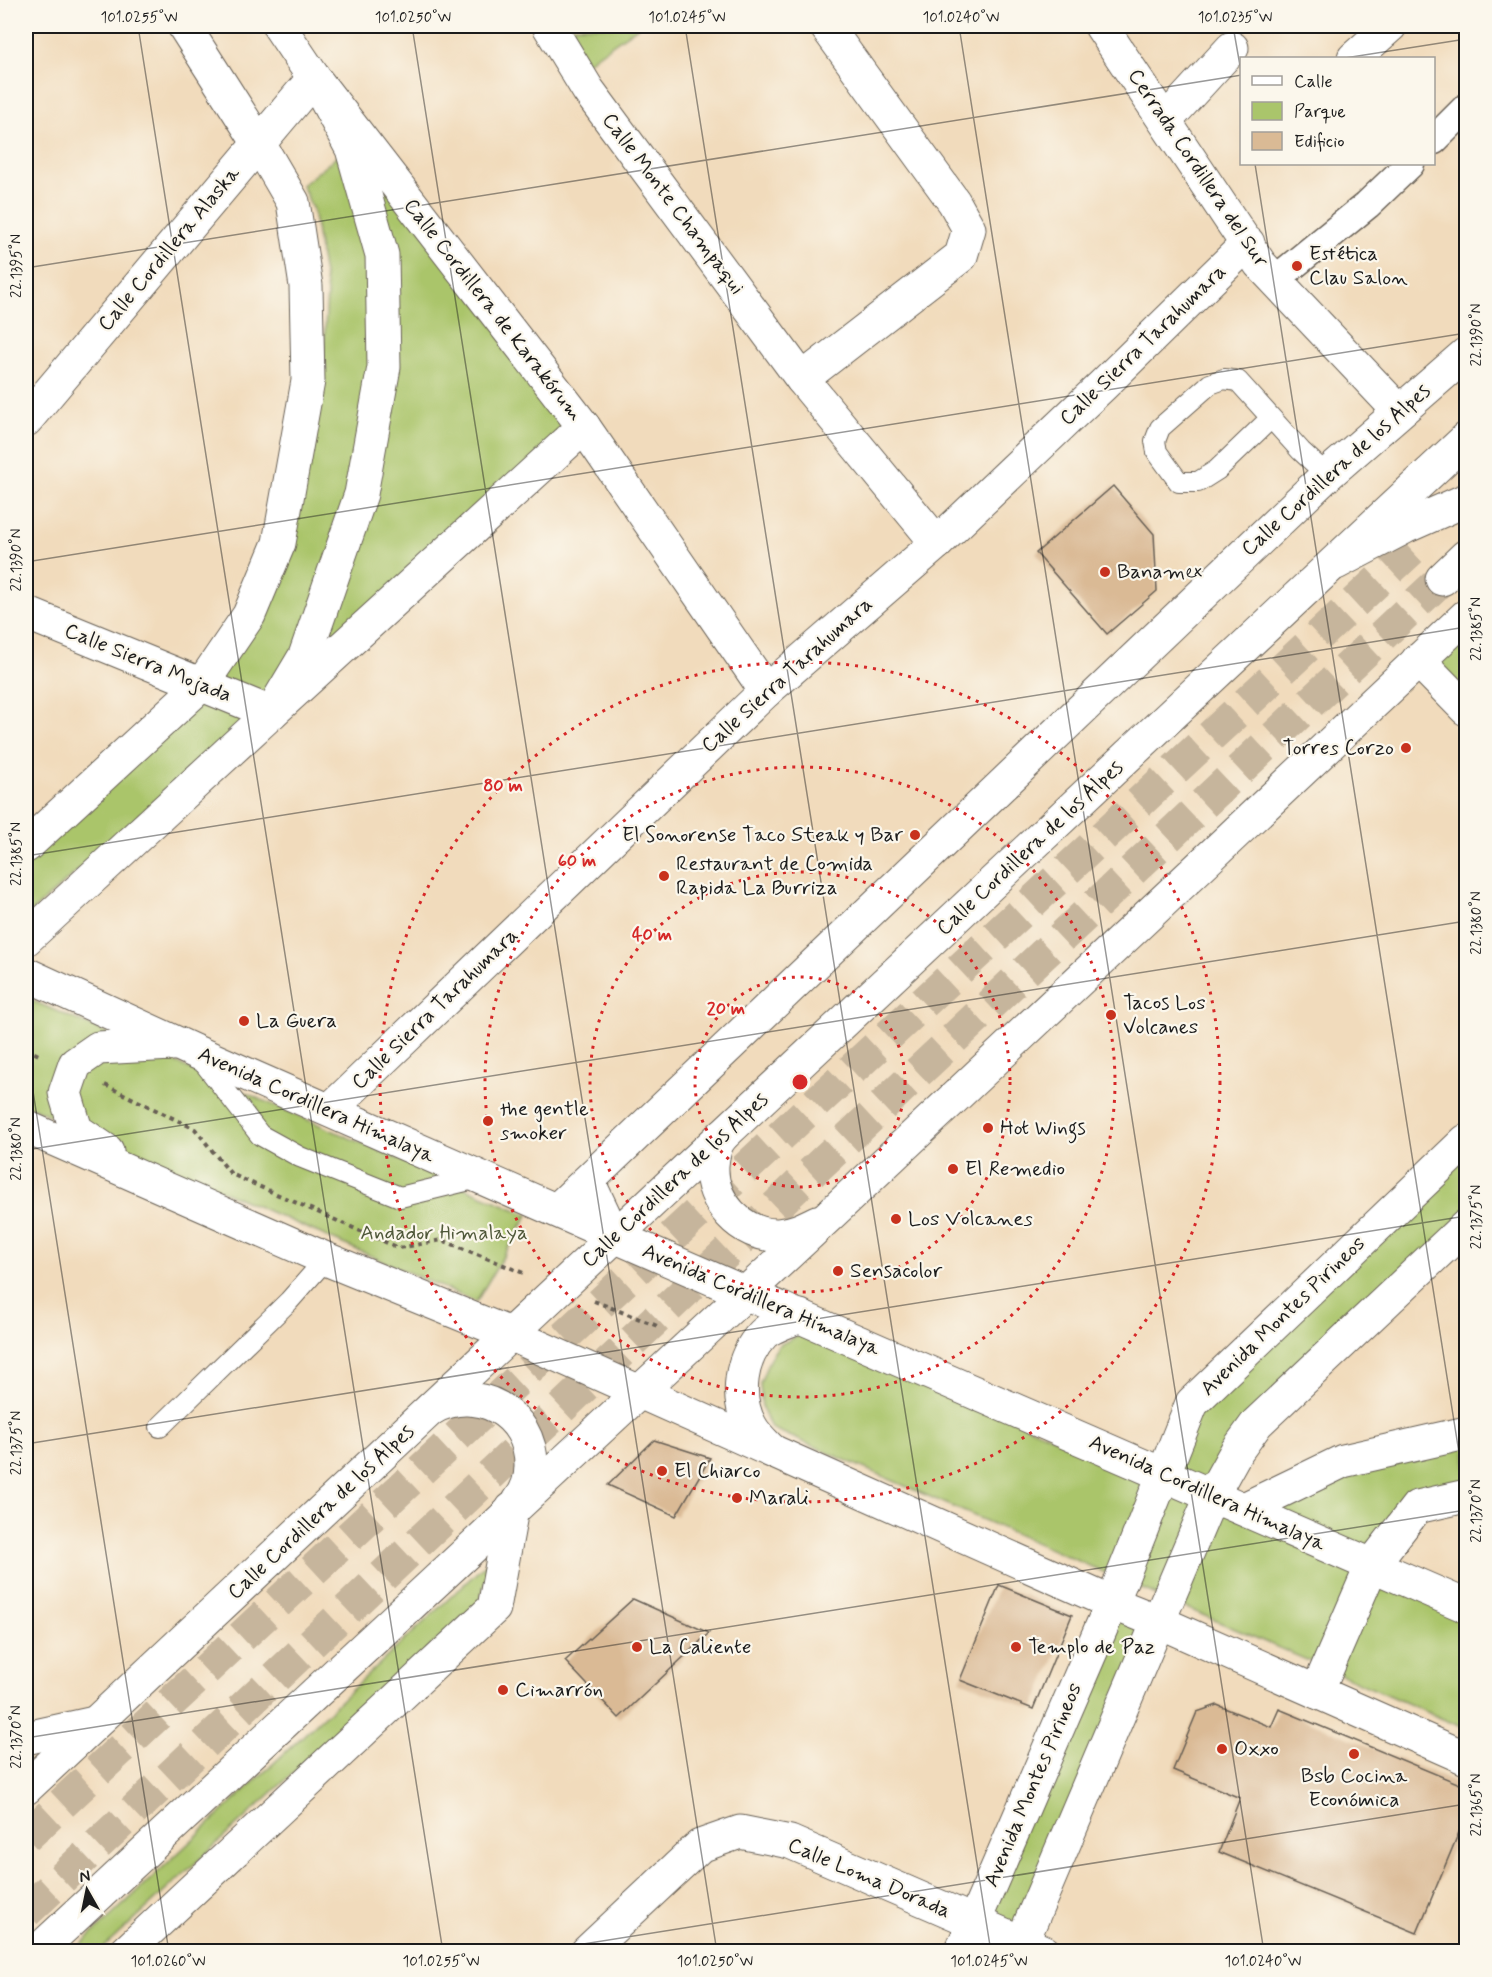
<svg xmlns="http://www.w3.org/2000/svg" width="1492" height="1977" viewBox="0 0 1492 1977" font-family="Mynerve,sans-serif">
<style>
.green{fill:#aac56b;stroke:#637044;stroke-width:1.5}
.building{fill:#daba95}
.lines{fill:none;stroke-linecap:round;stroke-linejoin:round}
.motorway-tunnel{stroke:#c6b59c;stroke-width:33;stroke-dasharray:33 16;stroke-linecap:butt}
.service-casing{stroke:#675f54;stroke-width:22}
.pedestrian-casing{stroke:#675f54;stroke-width:31}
.minor-casing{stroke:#675f54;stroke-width:35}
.tertiary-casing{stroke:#675f54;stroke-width:35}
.secondary-casing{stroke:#675f54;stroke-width:35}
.motorway-casing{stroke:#675f54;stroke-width:35}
.path{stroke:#675f54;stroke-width:4;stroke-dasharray:4.5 4.5;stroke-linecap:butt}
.service{stroke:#fff;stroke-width:20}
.pedestrian{stroke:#fff;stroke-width:28}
.minor{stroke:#fff;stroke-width:33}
.tertiary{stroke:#fff;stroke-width:33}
.secondary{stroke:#fff;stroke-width:33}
.motorway{stroke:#fff;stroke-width:33}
.ticks{fill:none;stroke:#1c1c1c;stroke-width:1.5;stroke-opacity:0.45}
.ring{fill:none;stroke:#d62828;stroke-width:3;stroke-dasharray:3 6}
.poi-dot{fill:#c8321e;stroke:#fbf7ec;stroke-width:2}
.labels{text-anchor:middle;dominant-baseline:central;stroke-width:4.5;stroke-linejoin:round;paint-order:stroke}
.street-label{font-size:21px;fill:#1c1c1c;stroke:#fbf7ec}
.poi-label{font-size:21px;fill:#1c1c1c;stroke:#fbf7ec;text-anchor:start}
.park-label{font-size:21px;fill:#4e5738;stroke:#fbf7ec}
.centre{fill:#d62828;stroke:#fbf7ec;stroke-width:3}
.ring-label{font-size:18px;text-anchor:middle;font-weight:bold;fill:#d62828;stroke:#fbf7ec;stroke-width:4.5;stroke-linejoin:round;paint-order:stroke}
.neatline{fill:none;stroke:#1c1c1c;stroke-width:2}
.ticks-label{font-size:15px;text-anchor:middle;fill:#1c1c1c}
</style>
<rect width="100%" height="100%" fill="#fbf7ec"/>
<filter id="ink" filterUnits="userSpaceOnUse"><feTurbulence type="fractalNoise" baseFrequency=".0167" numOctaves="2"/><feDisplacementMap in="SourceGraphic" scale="12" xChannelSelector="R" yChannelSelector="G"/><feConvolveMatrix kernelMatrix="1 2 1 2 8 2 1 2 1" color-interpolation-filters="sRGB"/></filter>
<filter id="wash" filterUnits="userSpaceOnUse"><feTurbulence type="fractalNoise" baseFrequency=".008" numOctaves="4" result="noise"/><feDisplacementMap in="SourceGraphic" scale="24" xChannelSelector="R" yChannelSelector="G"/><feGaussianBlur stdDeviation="1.35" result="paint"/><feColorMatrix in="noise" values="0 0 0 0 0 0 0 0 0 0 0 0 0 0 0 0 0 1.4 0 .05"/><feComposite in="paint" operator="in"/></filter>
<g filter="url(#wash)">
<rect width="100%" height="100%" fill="#f1dbbc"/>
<g class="green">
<polygon points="563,26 639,26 585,64"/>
<polygon points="355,142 572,428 26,917 26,856 219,679 322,385 327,293 313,210 302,185"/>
<polygon points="1466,618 1466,709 1418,660"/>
<polygon points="26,998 528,1215 476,1302 26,1105"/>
<polygon points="1466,1141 1466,1226 1257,1423 1212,1495 1164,1474 1192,1403"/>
<polygon points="807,1331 1466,1616 1466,1729 771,1428 762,1408 760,1383 770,1358 779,1345"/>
<polygon points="1466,1433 1466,1496 1417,1507 1372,1565 1244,1509"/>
<polygon points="491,1559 480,1601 100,1951 73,1952"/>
<polygon points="1112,1603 1157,1621 1018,1951 961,1952"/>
</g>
<g id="blocks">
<g class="building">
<polygon points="1113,486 1154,534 1157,591 1107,634 1036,553"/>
<polygon points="654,1440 710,1458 676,1516 608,1485"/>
<polygon points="999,1585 1072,1615 1033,1709 960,1680"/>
<polygon points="633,1599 709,1633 619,1718 565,1661"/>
<polygon points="1217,1705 1271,1727 1279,1709 1467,1787 1467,1813 1417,1933 1219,1852 1240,1798 1173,1770 1197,1712"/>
</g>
</g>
</g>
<g filter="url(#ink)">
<use href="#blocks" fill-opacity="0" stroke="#675f54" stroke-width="1.5"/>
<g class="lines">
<g class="motorway-tunnel">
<polyline points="26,1837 1411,550"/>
<polyline points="26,1912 1442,579"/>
</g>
<defs>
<g id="service">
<polyline points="1270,419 1217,470 1198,482 1179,482 1157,452 1155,441 1160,428 1210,384 1224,379 1238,381 1301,451 1327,475"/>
<polyline points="201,1059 260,1135 300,1157 400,1197 478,1178"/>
<polyline points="160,1427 289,1301 326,1259"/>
</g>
<g id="pedestrian">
<polyline points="1434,140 1466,108"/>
<polyline points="1275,280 1367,205 1410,164"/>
</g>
<g id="minor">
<polyline points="549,26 588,90 802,379 937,543"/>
<polyline points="1101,26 1260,264 1399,411"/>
<polyline points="1354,58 1390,26"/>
<polyline points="1166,120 1232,48"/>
<polyline points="802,379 961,256 969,229 954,202 826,26"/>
<polyline points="26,420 314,78 584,427 766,691"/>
<polyline points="26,613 271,713 584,427"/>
<polyline points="1418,660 1466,709"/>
<polyline points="330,1110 766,691 937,543 1104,384 1248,243"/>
<polyline points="588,1181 614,1236"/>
<polyline points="557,1210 1327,475 1466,354"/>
<polyline points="1244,1509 1343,1461 1466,1433"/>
<polyline points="1317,1692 1372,1565 1417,1507 1466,1496"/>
<polyline points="26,1738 94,1723"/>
<polyline points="126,1952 494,1608 512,1509"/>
<polyline points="587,1952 700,1846 740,1832 790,1842 1044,1952"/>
<polyline points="961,1952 1112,1603 1192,1403 1466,1141"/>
<polyline points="1018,1952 1212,1495 1236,1452 1257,1423 1466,1226"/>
</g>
<g id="tertiary">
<polyline points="26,846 202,684 249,615 279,543 308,381 306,286 293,202 258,142 184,26"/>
<polyline points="26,939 271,713 305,656 361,494 384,367 382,255 352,149 314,78 279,26"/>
</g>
<g id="secondary">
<polyline points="26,974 196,1052 614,1236 1466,1606"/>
<polyline points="26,1127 326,1259 510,1334 1112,1603 1157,1621 1466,1758"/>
<path d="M 723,1135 C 715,1143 713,1154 712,1165 C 710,1201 741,1236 778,1235 C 793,1234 805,1228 817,1222"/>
<polyline points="107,1151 76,1130 65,1093 75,1064 98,1048 172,1044"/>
<path d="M 431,1409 C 476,1382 532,1413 531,1466 C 531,1478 527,1491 519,1501"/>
<path d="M 771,1450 C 764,1443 755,1435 750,1425 C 735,1396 740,1358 763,1334 C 771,1326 789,1321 800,1316"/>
<polyline points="26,1788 1466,439"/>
<polyline points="37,1952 833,1212 1466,616"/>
</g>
<g id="motorway">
<polyline points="1336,563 1405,527 1466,500"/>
<polyline points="1442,579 1466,556"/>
</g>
</defs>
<use href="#service" class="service-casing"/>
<use href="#pedestrian" class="pedestrian-casing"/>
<use href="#minor" class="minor-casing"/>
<use href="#tertiary" class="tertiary-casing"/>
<use href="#secondary" class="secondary-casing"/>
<use href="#motorway" class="motorway-casing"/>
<g class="path">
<polyline points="26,1049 41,1056"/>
<polyline points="105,1085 195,1129 231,1174 399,1248 442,1240 526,1274"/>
<polyline points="594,1301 660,1327"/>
</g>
<use href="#service" class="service"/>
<use href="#pedestrian" class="pedestrian"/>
<use href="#minor" class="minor"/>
<use href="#tertiary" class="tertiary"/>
<use href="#secondary" class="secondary"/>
<use href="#motorway" class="motorway"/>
</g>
</g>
<path class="ticks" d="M 138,26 L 443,1952M 412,26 L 717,1952M 685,26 L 991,1952M 959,26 L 1264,1952M 1233,26 L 1242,77M 1345,58 L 1466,39M 1255,164 L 1466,1497M 26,268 L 1242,75M 26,562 L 1466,333M 26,856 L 1466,627M 26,1047 L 169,1952M 26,1150 L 1466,921M 26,1444 L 1466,1216M 26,1738 L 1466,1510M 533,1952 L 1466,1804"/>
<g class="ring">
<circle cx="800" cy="1082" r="105"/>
<circle cx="800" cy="1082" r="210"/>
<circle cx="800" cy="1082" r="315"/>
<circle cx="800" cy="1082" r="420"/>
</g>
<g class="poi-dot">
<circle cx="1297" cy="266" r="6"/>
<circle cx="1105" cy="572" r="6"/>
<circle cx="1406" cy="748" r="6"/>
<circle cx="915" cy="835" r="6"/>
<circle cx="664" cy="876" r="6"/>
<circle cx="1111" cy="1015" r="6"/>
<circle cx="244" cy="1021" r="6"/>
<circle cx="488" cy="1121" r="6"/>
<circle cx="988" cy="1128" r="6"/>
<circle cx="953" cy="1169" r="6"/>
<circle cx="896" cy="1219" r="6"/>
<circle cx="838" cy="1271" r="6"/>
<circle cx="662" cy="1471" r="6"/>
<circle cx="737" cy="1498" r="6"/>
<circle cx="637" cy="1647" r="6"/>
<circle cx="1016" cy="1647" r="6"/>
<circle cx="503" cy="1690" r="6"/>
<circle cx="1222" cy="1749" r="6"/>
<circle cx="1354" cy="1754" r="6"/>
</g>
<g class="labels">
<g class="street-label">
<text transform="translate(1198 168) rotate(56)">Cerrada Cordillera del Sur</text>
<text transform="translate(673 204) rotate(53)">Calle Monte Champaqui</text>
<text transform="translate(169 249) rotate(-50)">Calle Cordillera Alaska</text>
<text transform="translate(493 310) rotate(52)">Calle Cordillera de Karakórum</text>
<text transform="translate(1143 345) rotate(-44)">Calle Sierra Tarahumara</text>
<text transform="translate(1336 470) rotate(-42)">Calle Cordillera de los Alpes</text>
<text transform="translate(148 663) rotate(22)">Calle Sierra Mojada</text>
<text transform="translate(787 675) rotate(-42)">Calle Sierra Tarahumara</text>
<text transform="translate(1030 848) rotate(-43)">Calle Cordillera de los Alpes</text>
<text transform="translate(435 1009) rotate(-44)">Calle Sierra Tarahumara</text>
<text transform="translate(316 1105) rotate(24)">Avenida Cordillera Himalaya</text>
<text transform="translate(675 1180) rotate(-43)">Calle Cordillera de los Alpes</text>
<text transform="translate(761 1300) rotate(23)">Avenida Cordillera Himalaya</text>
<text transform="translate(1283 1316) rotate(-44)">Avenida Montes Pirineos</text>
<text transform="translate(1207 1493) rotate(24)">Avenida Cordillera Himalaya</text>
<text transform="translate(321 1512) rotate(-43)">Calle Cordillera de los Alpes</text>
<text transform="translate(1033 1785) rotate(-67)">Avenida Montes Pirineos</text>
<text transform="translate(869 1878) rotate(23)">Calle Loma Dorada</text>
</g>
<g class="poi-label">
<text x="1309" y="254">Estética<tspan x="1309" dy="24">Clau Salon</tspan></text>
<text x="1117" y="572">Banamex</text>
<text x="1394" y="748" text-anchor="end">Torres Corzo</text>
<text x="903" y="835" text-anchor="end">El Sonorense Taco Steak y Bar</text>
<text x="676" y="864">Restaurant de Comida<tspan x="676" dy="24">Rapida La Burriza</tspan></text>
<text x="1123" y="1003">Tacos Los<tspan x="1123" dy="24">Volcanes</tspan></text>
<text x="256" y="1021">La Guera</text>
<text x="500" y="1109">the gentle<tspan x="500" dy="24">smoker</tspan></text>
<text x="1000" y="1128">Hot Wings</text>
<text x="965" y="1169">El Remedio</text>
<text x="908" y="1219">Los Volcanes</text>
<text x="850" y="1271">Sensacolor</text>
<text x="674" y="1471">El Chiarco</text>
<text x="749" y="1498">Marali</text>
<text x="649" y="1647">La Caliente</text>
<text x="1028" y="1647">Templo de Paz</text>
<text x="515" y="1690">Cimarrón</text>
<text x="1234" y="1749">Oxxo</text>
<text x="1354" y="1776" text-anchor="middle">Bsb Cocina<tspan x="1354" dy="24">Económica</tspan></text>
</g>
<g class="park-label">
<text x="444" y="1233">Andador Himalaya</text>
</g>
</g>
<circle cx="800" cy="1082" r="9" class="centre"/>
<g class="ring-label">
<text x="503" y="791">80 m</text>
<text x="577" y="866">60 m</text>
<text x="652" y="940">40 m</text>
<text x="726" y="1014">20 m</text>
</g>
<rect width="1492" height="1977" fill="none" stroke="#fbf7ec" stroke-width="66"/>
<rect x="1240" y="57" width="195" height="108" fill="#fbf7ec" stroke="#a29f99" stroke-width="1.5"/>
<rect x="1252" y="76" width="30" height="9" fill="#ffffff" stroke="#a29f99" stroke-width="1.5"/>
<text x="1294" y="87" font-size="18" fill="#1c1c1c">Calle</text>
<rect x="1252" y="102" width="30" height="18" fill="#aac56b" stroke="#a29f99" stroke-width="1.5"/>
<text x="1294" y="117" font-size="18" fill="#1c1c1c">Parque</text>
<rect x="1252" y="132" width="30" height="18" fill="#daba95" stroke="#a29f99" stroke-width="1.5"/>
<text x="1294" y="147" font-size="18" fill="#1c1c1c">Edificio</text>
<g transform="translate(87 1890) rotate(351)" stroke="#fbf7ec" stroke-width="4.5" paint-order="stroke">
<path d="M0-4.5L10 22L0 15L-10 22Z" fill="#1c1c1c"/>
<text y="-9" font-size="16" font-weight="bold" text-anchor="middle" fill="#1c1c1c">N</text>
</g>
<rect x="33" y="33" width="1426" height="1911" class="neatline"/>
<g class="ticks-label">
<text x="139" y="22">101.0255°W</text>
<text x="413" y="22">101.0250°W</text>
<text x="687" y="22">101.0245°W</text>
<text x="961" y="22">101.0240°W</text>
<text x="1235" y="22">101.0235°W</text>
<text transform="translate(16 266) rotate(-90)" y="5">22.1395°N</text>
<text transform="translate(1476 335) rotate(-90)" y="5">22.1390°N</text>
<text transform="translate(16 560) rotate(-90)" y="5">22.1390°N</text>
<text transform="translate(1476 629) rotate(-90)" y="5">22.1385°N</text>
<text transform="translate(16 854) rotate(-90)" y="5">22.1385°N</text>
<text transform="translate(1476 923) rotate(-90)" y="5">22.1380°N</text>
<text transform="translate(16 1149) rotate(-90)" y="5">22.1380°N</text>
<text transform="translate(1476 1217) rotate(-90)" y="5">22.1375°N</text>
<text transform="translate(16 1443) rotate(-90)" y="5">22.1375°N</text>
<text transform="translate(1476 1511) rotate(-90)" y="5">22.1370°N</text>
<text transform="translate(16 1737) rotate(-90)" y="5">22.1370°N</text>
<text transform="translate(1476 1805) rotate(-90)" y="5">22.1365°N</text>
<text x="168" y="1966">101.0260°W</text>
<text x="441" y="1966">101.0255°W</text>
<text x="715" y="1966">101.0250°W</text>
<text x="989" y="1966">101.0245°W</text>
<text x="1263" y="1966">101.0240°W</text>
</g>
</svg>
